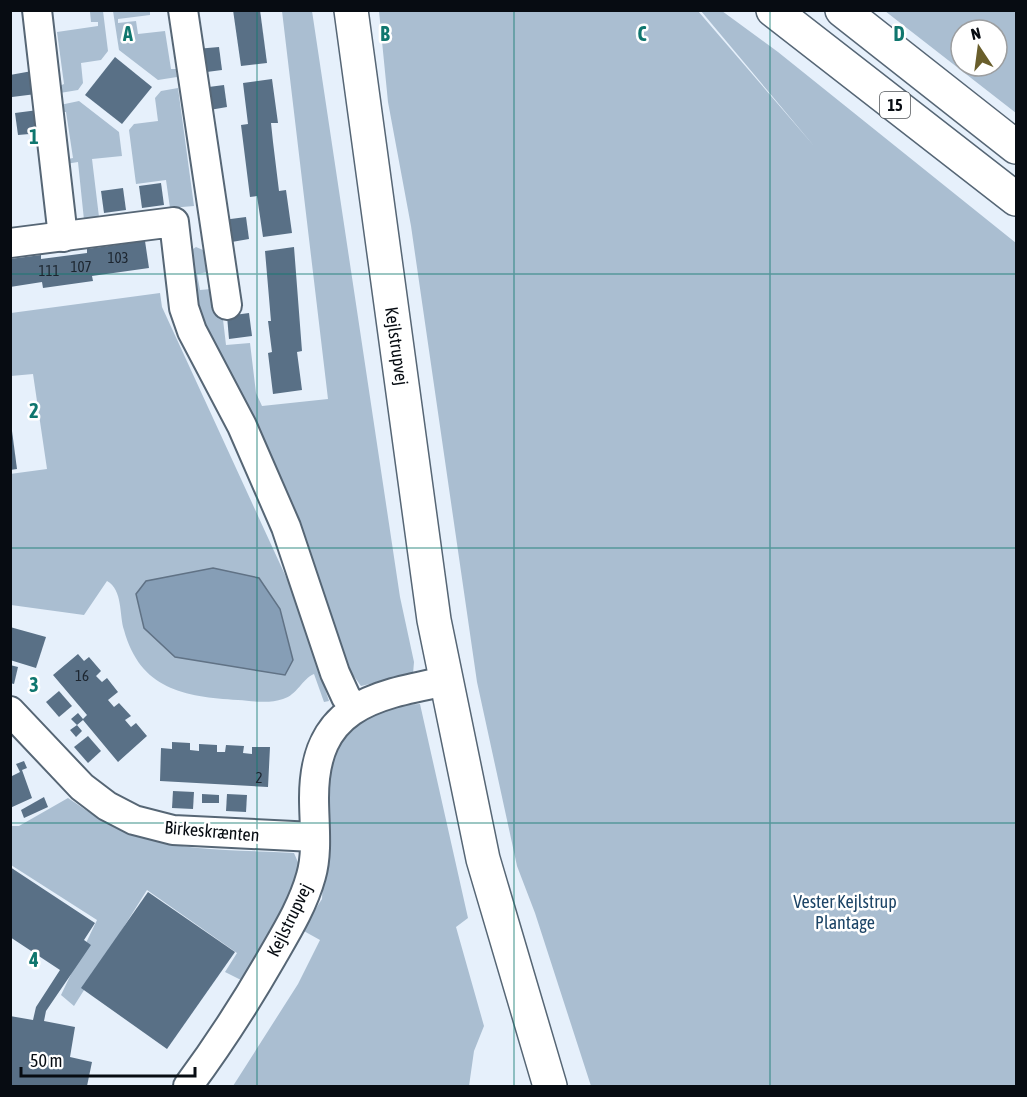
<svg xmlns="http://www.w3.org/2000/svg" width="1027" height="1097" viewBox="0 0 1027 1097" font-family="'Asap Condensed',sans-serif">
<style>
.green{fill:#aabed1;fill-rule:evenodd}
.water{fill:#869eb6;stroke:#607285;stroke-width:1.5}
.building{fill:#597086}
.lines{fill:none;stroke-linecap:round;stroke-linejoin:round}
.minor-casing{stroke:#566675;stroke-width:32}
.tertiary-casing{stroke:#566675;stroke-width:36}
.motorway-casing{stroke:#566675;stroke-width:36}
.minor{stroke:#fff;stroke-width:28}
.tertiary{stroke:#fff;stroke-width:33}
.motorway{stroke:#fff;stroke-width:33}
.grid{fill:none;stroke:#0f766e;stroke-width:1.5;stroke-opacity:0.55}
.labels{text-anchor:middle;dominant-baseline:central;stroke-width:5;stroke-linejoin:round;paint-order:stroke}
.number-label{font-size:15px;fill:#1c252f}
.shield{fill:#fff;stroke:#515559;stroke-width:1.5}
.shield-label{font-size:16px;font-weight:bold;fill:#070c12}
.street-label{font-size:18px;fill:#070c12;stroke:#fff}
.park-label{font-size:18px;fill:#1c4466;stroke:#fff}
.grid-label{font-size:20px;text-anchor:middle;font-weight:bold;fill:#0f766e;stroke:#fff;stroke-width:5;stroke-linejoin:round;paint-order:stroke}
</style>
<rect width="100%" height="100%" fill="#e6f0fb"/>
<g class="green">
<polygon points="103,11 108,51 101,60 81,63 83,83 78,90 60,93 59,86 64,84 57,32 98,26 98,22 91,22 90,12"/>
<polygon points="113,11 150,11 150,15 118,19 118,23 136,21 138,34 165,31 171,69 176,69 177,77 158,80 119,50"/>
<polygon points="282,11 312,11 400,597 414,662 413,674 361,686 340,657 193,315 190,251 196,247 203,250 207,258 208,272 197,274 200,290 211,289 213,311 222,311 226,345 250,343 256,393 262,406 328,399"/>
<polygon points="379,11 698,11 814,146 701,11 722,11 778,52 1016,243 1016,1086 591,1086 535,913 517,866 477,682 411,226 388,102"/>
<path d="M 885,11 L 1016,11 L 1016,113 ZM 961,30 L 997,30 L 997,66 L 961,66 Z"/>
<polygon points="178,88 194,206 170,208 166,180 136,184 129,130 134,124 158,121 155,98 161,91"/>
<polygon points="79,101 119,132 122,156 92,159 99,217 84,220 78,162 59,165 59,161 73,158 66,112 61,112 60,105"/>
<path d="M 160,293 L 162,307 L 292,590 L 329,701 L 324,702 L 314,674 C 302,679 297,695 283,699 C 269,704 252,701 238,700 C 184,697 140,689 124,630 C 119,614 123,590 107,581 L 84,615 L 11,605 L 10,474 L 47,469 L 33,374 L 11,376 L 11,313 Z"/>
<polygon points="420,704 468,918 456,927 484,1026 474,1051 469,1086 233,1086 298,984 320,940 302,930 322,899 329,772 344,735 361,718 385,706"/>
<path d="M 68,798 C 90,813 112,828 137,836 C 186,852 243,850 294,853 L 300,867 L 293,894 L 245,982 L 225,972 L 237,953 L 147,890 L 74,1006 L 61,995 L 97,920 L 11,865 L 10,826 L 19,826 Z"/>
</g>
<polygon class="water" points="213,568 259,578 280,609 293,660 285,675 175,657 144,628 136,594 146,581"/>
<g class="building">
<polygon points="233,10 260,10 267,63 241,66"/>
<polygon points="219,47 222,70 199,73 196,49"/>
<polygon points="115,57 152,87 122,124 85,95"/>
<polygon points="32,71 36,94 12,97 10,75"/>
<polygon points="272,79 278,123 271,123 273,142 279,191 286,190 292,233 263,237 257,196 250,197 241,125 248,124 243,83"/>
<polygon points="224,85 227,107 204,111 201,88"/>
<polygon points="38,110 41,133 18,135 15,113"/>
<polygon points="161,183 164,205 142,208 139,186"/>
<polygon points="123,188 126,210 104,213 101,191"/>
<polygon points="246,217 249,239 226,243 223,220"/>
<polygon points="145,241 149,268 92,276 93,281 43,288 42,282 10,287 10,259 41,255 41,259 87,253 87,249"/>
<polygon points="294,247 302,351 297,352 302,390 273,394 268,353 272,352 268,321 271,321 265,251"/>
<polygon points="249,313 252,336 229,339 227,316"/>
<polygon points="12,431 17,469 10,470 10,432"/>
<polygon points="10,627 46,637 36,668 10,660"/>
<polygon points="78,654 84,661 89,657 101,671 96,676 102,682 107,678 118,692 108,700 114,707 119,703 131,716 125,720 131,727 136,723 147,736 118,762 83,720 77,725 82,731 76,737 70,730 77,725 71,719 78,713 83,719 87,715 53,675"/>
<polygon points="10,665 18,667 14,684 10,683"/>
<polygon points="59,691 72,706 59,717 46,702"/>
<polygon points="88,736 101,751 88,763 74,747"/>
<polygon points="172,742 190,743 190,750 199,751 199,744 217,745 217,752 225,752 226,745 244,746 243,753 252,754 252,747 270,747 268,787 160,781 161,748 172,749"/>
<polygon points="24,761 27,768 22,770 32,798 10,808 10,777 20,772 16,764"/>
<polygon points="173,791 194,792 193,809 172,808"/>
<polygon points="202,794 219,795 219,803 202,803"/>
<polygon points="227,794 247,795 246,812 226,811"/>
<polygon points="44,797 48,807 24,818 21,810"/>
<polygon points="10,867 95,923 84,940 91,945 46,1011 44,1021 75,1027 70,1057 92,1062 87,1086 10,1086 10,1016 33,1020 36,1007 60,970 10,937"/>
<polygon points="148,892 235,952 167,1049 81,988"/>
</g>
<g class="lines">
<defs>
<g id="minor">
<polyline points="37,10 63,237"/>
<polyline points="183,10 227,305"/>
<polyline points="10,243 174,222 184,308 192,331 242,426 286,527 335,673 346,697 355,708"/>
<polyline points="10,711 82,787 107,806 134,820 173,830 314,837"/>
<path d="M 188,1086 C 220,1043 245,1004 272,957 C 287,931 303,905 311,876 C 318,852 314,823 314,798 C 314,707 371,696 446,681"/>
</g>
<polyline id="tertiary" points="351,10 434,620 483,859 550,1086"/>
<g id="motorway">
<polyline points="773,10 1016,199"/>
<polyline points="842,10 1016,147"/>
</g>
</defs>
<use href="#minor" class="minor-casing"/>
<use href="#tertiary" class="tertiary-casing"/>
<use href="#motorway" class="motorway-casing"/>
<use href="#minor" class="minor"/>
<use href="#tertiary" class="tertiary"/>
<use href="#motorway" class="motorway"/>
</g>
<path class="grid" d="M 257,10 L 257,1086M 514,10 L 514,1086M 770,10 L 770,1086M 10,274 L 1016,274M 10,548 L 1016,548M 10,823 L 1016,823"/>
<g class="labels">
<g class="number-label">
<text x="118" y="257">103</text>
<text x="81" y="266">107</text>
<text x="49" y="270">111</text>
<text x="82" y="675">16</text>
<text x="259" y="777">2</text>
</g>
<rect class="shield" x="880" y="92" width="30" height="26" rx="4.5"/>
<g class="shield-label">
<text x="895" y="105">15</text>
</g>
<g class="street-label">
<text transform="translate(397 346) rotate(82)">Kejlstrupvej</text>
<text transform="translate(212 831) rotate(5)">Birkeskrænten</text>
<text transform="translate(289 920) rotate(-64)">Kejlstrupvej</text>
</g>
<g class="park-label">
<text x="845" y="901">Vester Kejlstrup<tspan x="845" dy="21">Plantage</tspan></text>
</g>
</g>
<g class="grid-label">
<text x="128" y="41">A</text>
<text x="385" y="41">B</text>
<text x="642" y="41">C</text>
<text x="899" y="41">D</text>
<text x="34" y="144">1</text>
<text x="34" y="418">2</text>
<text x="34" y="692">3</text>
<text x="34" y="967">4</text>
</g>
<rect width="1027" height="1097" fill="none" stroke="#070c12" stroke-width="24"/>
<g transform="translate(979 48) rotate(347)"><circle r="28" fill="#ffffff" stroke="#9c9ea0" stroke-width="1.5"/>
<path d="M0-4.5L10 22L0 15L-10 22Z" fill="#695e2b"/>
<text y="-9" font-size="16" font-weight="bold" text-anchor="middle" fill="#070c12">N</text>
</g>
<path d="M21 1067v9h174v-9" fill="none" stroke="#070c12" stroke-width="3"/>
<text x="30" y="1067" font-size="18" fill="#070c12" stroke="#ffffff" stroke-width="4.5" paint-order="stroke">50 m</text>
</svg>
